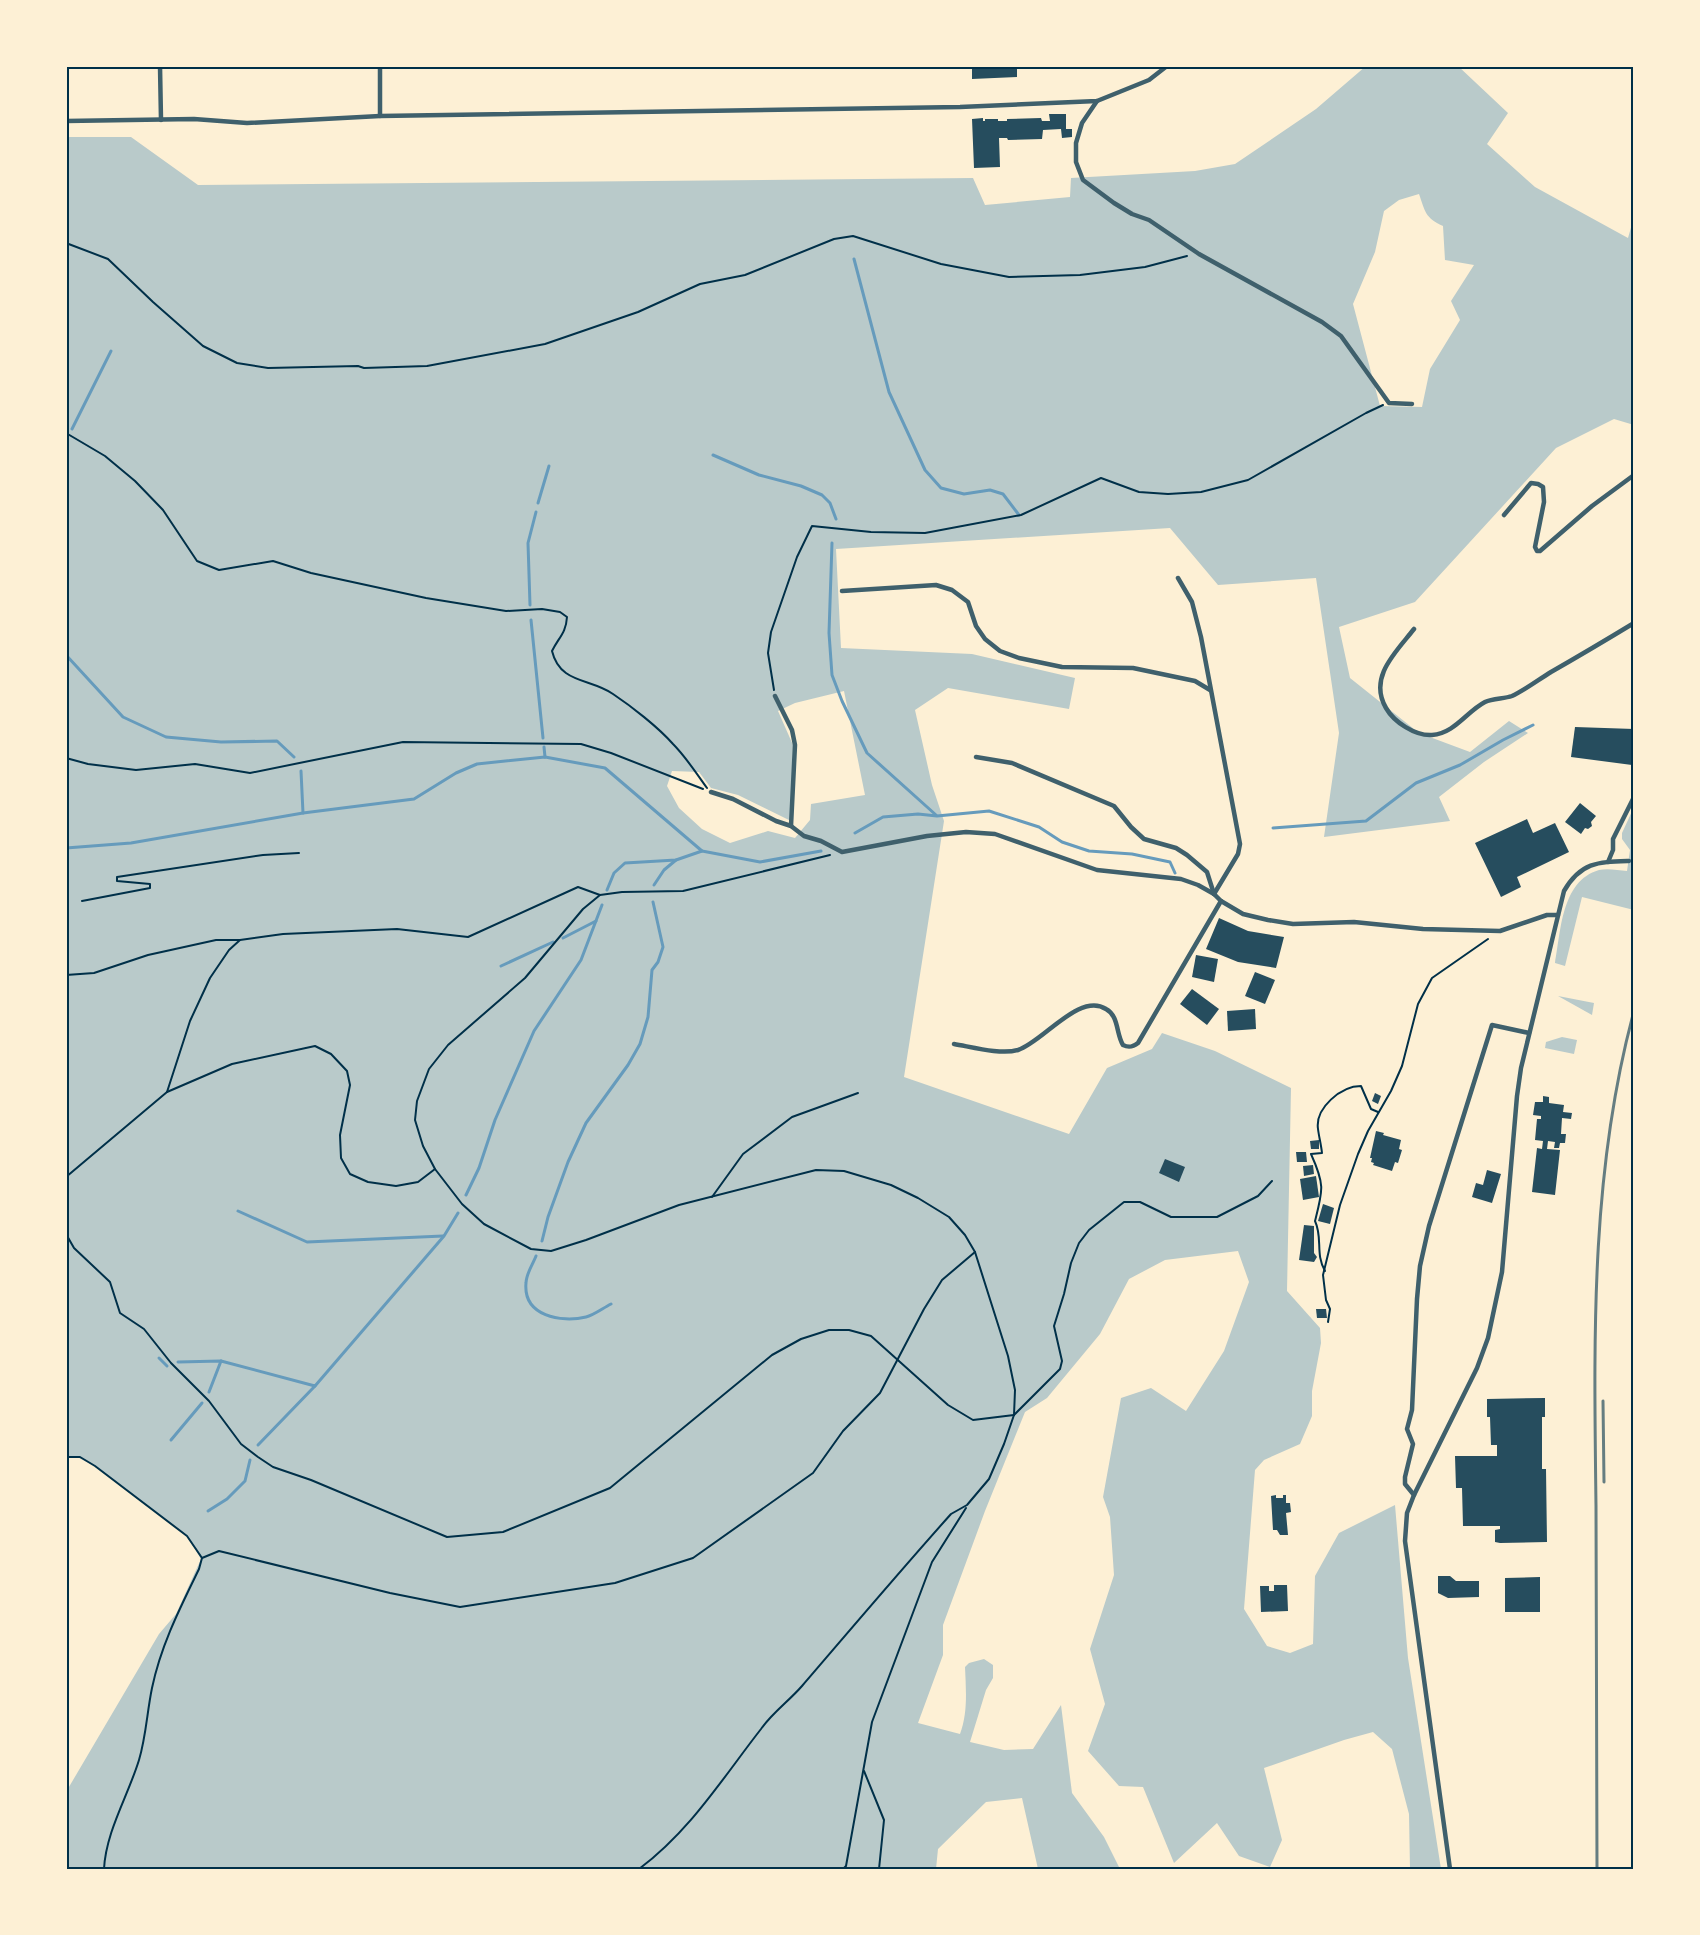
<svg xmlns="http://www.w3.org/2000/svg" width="1700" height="1935" viewBox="0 0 1700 1935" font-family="'DejaVu Sans',sans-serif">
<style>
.green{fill:#b9caca;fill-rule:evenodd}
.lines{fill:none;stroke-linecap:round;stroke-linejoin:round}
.stream{stroke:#669bbc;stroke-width:3}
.building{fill:#264d5e}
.path{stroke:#003049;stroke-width:2}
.minor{stroke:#3f606c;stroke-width:4.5}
.rail{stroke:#657d81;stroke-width:3}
.neatline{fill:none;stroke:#003049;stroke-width:2}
</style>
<rect width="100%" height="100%" fill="#fdf0d5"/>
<g class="green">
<path d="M 1366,66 L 1458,66 L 1508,113 L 1487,144 L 1535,187 L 1628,238 L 1634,217 L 1634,425 L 1614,419 L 1556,448 L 1415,602 L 1339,627 L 1350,678 L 1419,733 L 1470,752 L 1509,721 L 1528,733 L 1484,762 L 1439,797 L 1450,821 L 1324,837 L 1339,733 L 1316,578 L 1218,585 L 1170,528 L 836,549 L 841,648 L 972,654 L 1075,678 L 1069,709 L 948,688 L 915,710 L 932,785 L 944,821 L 904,1077 L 1069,1134 L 1107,1068 L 1152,1049 L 1162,1033 L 1215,1051 L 1291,1088 L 1287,1291 L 1320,1328 L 1321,1343 L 1312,1391 L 1312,1416 L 1300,1444 L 1264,1460 L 1255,1470 L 1244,1609 L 1267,1646 L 1290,1653 L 1313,1644 L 1315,1576 L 1339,1533 L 1395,1505 L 1408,1658 L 1441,1869 L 1410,1869 L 1409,1814 L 1392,1749 L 1373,1732 L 1344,1740 L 1264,1768 L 1282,1840 L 1270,1867 L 1239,1856 L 1217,1823 L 1174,1863 L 1143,1787 L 1119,1786 L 1088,1751 L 1105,1704 L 1090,1649 L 1114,1575 L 1110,1517 L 1103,1497 L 1121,1398 L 1151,1388 L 1186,1411 L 1224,1351 L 1249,1282 L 1238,1251 L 1165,1260 L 1129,1279 L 1100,1334 L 1047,1398 L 1025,1412 L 985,1511 L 943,1625 L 943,1655 L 918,1723 L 960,1734 C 968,1713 966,1690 965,1667 L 969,1663 L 984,1659 L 993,1665 L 993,1678 L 986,1690 L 970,1742 L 1004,1750 L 1033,1749 L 1061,1705 L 1072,1793 L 1104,1837 L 1120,1869 L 1038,1869 L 1022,1798 L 986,1802 L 938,1849 L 936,1869 L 66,1869 L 66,1792 L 159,1634 L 176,1614 L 201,1559 L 187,1536 L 95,1466 L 79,1458 L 66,1457 L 66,137 L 131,137 L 198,185 L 973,178 L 985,205 L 1070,197 L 1071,178 L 1195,171 L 1235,164 L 1316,109 ZM 1419,194 C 1425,211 1425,218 1443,226 L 1445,260 L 1474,265 L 1451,301 L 1460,320 L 1430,369 L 1422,407 L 1380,406 L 1353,304 L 1375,252 L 1384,211 L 1399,200 ZM 844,691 L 865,795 L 811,804 L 810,820 L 795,838 L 768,831 L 730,843 L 702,829 L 679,808 L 667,786 L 672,771 L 699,772 L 711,788 L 738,795 L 791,821 L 793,745 L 778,711 L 795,703 Z"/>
<path d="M 1634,807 L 1634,910 L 1582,897 L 1565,966 L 1555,963 C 1561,932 1561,881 1599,870 C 1607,868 1618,870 1627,871 L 1630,850 L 1622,839 L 1622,833 Z"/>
<polygon points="1558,996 1594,1003 1592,1015"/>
<polygon points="1562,1037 1577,1040 1574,1054 1545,1048 1546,1042"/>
</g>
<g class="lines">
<g class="stream">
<polyline points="854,259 889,392 925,470 941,488 964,494 990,490 1003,494 1019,515"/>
<polyline points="72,429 111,351"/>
<polyline points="713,455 759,475 801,486 822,495 830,503 836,519"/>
<polyline points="538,503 549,466"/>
<polyline points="832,543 829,633 832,675 842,701 867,753 936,815"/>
<polyline points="530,605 528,543 536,512"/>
<polyline points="531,620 543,738"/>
<polyline points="66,655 123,717 166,737 221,742 277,741 294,757"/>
<polyline points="544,747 545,757"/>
<polyline points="301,771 303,813"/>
<polyline points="1273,828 1366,821 1416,783 1460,765 1503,740 1533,725"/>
<polyline points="855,833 883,817 918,814 937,816 989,811 1039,827 1062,842 1089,851 1132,854 1170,862 1175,873"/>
<polyline points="66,848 131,843 303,813 414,799 456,773 477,764 545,757 605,768 702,851 760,862 821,851"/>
<polyline points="654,885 664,870 676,860"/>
<polyline points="607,890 614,873 625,863 676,860 702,851"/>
<polyline points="563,938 596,921"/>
<polyline points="501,966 553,942"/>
<polyline points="466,1195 479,1168 495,1120 534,1031 581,960 602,905"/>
<polyline points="238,1211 307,1242 443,1236"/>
<polyline points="542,1241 548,1217 568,1162 586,1123 628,1065 640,1044 648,1017 652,970 658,962 663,947 653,902"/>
<path d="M 536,1256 C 533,1264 526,1274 526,1283 C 523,1316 561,1323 586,1317 C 594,1315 603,1308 611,1304"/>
<polyline points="159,1358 167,1366"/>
<polyline points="178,1362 221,1361 315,1386 444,1236 458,1213"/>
<polyline points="209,1392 221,1361"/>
<polyline points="171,1440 202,1403"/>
<polyline points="258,1445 315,1386"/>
<polyline points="208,1511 227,1499 245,1481 250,1460"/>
</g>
</g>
<g class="building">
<polygon points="972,66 1017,66 1017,77 972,79"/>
<polygon points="1049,114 1066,114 1066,129 1072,129 1072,137 1062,138 1061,129 1043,130 1042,139 1008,140 1007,138 999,138 1000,167 974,168 972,119 983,118 983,121 985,121 985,119 998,119 998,121 1007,121 1007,119 1041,118 1042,121 1050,121"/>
<polygon points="1575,727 1634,729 1634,762 1632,765 1571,757"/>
<polygon points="1580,803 1596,816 1591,822 1592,826 1588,829 1585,828 1581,834 1565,822"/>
<polygon points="1527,819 1533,833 1555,823 1569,852 1517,877 1521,887 1501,897 1475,843"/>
<polygon points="1219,918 1248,931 1284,937 1276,968 1238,962 1206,949"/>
<polygon points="1196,955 1218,959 1214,982 1192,977"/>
<polygon points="1255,972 1275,980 1265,1004 1245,996"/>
<polygon points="1192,989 1219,1009 1207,1025 1180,1004"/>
<polygon points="1255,1009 1256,1029 1228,1031 1227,1011"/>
<polygon points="1375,1093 1381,1096 1378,1104 1372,1101"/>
<polygon points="1543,1096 1549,1097 1549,1103 1564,1105 1563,1112 1572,1113 1571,1119 1562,1118 1561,1134 1566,1134 1565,1143 1560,1143 1559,1148 1554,1148 1555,1142 1548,1141 1547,1149 1560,1150 1555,1195 1532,1192 1537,1148 1542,1149 1543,1141 1535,1140 1537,1119 1541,1119 1541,1116 1533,1115 1535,1102 1543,1102"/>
<polygon points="1376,1131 1384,1133 1383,1135 1401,1140 1399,1149 1402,1150 1398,1163 1395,1162 1392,1171 1373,1165 1374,1163 1371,1162 1372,1158 1370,1158"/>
<polygon points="1319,1140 1319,1149 1311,1149 1310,1141"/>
<polygon points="1296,1152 1306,1152 1307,1162 1297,1162"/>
<polygon points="1165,1159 1185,1167 1179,1182 1159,1173"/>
<polygon points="1313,1165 1314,1174 1304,1176 1303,1166"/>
<polygon points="1487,1170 1501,1174 1492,1203 1472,1197 1476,1183 1483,1185"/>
<polygon points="1316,1176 1319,1197 1303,1200 1300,1179"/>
<polygon points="1323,1204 1334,1208 1330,1224 1318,1221"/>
<polygon points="1304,1225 1314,1226 1314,1253 1317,1257 1314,1262 1299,1260"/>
<polygon points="1316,1309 1326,1309 1327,1318 1317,1318"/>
<polygon points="1545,1398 1545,1417 1542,1417 1542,1469 1546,1469 1547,1542 1500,1543 1495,1542 1495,1530 1500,1529 1500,1526 1463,1526 1462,1488 1456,1488 1455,1456 1497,1456 1497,1445 1491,1445 1490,1417 1487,1417 1487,1399"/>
<polygon points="1276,1495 1276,1498 1283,1498 1283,1495 1286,1495 1286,1503 1290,1503 1291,1512 1286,1513 1288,1535 1280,1535 1277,1530 1273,1530 1271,1496"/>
<polygon points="1438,1576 1450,1576 1456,1581 1479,1581 1479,1597 1448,1598 1438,1593"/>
<polygon points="1540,1577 1540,1612 1505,1612 1505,1578"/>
<polygon points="1274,1585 1287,1585 1288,1611 1261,1612 1260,1586 1269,1586 1269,1591 1274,1591"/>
</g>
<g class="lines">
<g class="path">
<polyline points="66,243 108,259 153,302 203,346 237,363 268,368 358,366 364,368 427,366 545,344 638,312 700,284 745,275 834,239 853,236 941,264 1009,277 1080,275 1145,267 1187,256"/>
<path d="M 66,433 L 105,456 L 135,481 L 163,510 L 197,561 L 219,570 L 273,561 L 311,573 L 426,598 L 506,611 L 542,609 L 560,612 L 567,617 C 566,633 559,637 552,651 C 560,684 590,678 613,694 C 631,706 658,727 673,744 C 686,757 696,773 707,788"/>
<polyline points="774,690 768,653 771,632 797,557 812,526 871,532 925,533 1021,515 1101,478 1139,492 1168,494 1201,492 1248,480 1366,413 1383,405"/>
<polyline points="66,758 88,764 136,770 195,764 250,773 403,742 581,744 611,753 703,789"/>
<polyline points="82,901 150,888 150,884 117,881 117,877 263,855 299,853"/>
<polyline points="66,975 94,973 148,955 216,940 240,940 283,934 397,929 468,937 578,887 600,895"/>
<polyline points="167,1092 232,1064 315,1046 331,1054 347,1071 350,1085 340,1135 341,1158 350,1174 368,1182 396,1186 418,1182 435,1169"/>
<polyline points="66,1177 167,1092 190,1021 210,978 229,950 240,940"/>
<polyline points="712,1197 743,1154 792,1117 858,1093"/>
<polyline points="66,1234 74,1248 110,1282 120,1313 144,1329 171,1363 209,1401 241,1444 258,1457 273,1467 311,1480 447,1537 503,1532 610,1488 772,1355 801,1339 829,1330 849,1330 871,1336 948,1405 973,1420 1014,1415"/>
<path d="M 1325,1271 C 1315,1254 1323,1238 1315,1221 C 1323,1190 1325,1185 1311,1154 L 1322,1153 C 1321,1144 1319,1137 1318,1129 C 1315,1108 1341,1086 1361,1086 L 1371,1109 L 1378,1112"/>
<polyline points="1328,1322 1330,1309 1326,1300 1323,1275 1340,1205 1358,1154 1368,1131 1391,1091 1402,1066 1418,1004 1432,978 1488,939"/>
<polyline points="1014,1415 1060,1369 1062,1361 1054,1326 1064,1294 1071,1263 1079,1243 1089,1230 1124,1202 1140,1202 1171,1217 1217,1217 1258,1196 1272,1181"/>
<path d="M 66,1457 L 80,1457 L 95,1466 L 187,1536 L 202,1558 L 199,1569 C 180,1608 161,1645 152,1688 C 147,1712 146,1737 139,1760 C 128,1796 106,1831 104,1869"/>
<polyline points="202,1558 219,1551 390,1593 460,1607 615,1583 693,1558 813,1473 843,1431 880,1393 924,1309 942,1280 975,1252"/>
<polyline points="864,1771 884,1820 879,1869"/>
<path d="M 639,1869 C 690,1831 722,1779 761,1729 C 772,1713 789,1701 802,1686 C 851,1629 900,1571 951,1514 L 967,1505 L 989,1479 L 1004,1444 L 1014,1415 L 1015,1390 L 1008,1356 L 975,1252 L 965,1235 L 949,1217 L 918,1198 L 891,1185 L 844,1171 L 816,1170 L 679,1205 L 586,1240 L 551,1251 L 531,1249 L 484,1224 L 462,1204 L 435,1169 L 423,1146 L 415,1120 L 417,1101 L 429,1069 L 448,1045 L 525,978 L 583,909 L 600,895 L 622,892 L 683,891 L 830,855"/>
<polyline points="843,1869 846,1866 872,1722 932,1562 966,1508"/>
</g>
<g class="minor">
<polyline points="160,66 161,120"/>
<polyline points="380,66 380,116"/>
<polyline points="1097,101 1082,123 1076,143 1076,162 1083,180 1114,203 1132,214 1149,220 1199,254 1322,322 1341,336 1389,403 1412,404"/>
<polyline points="66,121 194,119 247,123 380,116 960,107 1097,101 1149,80 1167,66"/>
<polyline points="1504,515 1531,483 1538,484 1543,487 1544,502 1535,547 1537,551 1540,551 1592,506 1634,475"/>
<polyline points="1178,578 1192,602 1201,637 1240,844 1238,854 1214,894"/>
<polyline points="842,591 936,585 952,590 968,602 976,626 985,639 1000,651 1019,658 1062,667 1133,668 1195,681 1210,690"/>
<path d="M 1414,629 C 1396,652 1368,677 1386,708 C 1394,722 1415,736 1432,735 C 1455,733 1466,712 1485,702 C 1493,698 1504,699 1512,696 C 1525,690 1538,680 1551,672 C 1579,656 1606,640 1634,623"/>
<polyline points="775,696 792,730 795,745 791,826"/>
<polyline points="976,757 1012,763 1114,806 1131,827 1144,839 1176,848 1187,855 1207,872 1214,894"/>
<polyline points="711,792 733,799 776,821 791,826 804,836 821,841 842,852 927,836 966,832 995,834 1097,870 1181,879 1198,885 1214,894 1221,901 1243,914 1268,920 1293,924 1354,922 1423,929 1500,931 1547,915 1558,915"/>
<polyline points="1608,862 1613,850 1613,839 1634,797"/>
<path d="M 954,1044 C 972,1047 1001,1055 1018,1050 C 1043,1042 1079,992 1106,1009 C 1119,1016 1116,1034 1123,1045 C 1129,1048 1133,1047 1138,1043 L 1221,901"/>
<polyline points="1414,1495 1405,1484 1405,1477 1413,1444 1407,1429 1412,1410 1417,1299 1420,1266 1429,1226 1492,1025 1529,1033"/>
<path d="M 1450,1869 L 1405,1541 L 1407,1513 L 1414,1495 L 1477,1368 L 1488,1338 L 1502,1272 L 1517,1096 L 1521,1068 L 1564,891 C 1581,862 1598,862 1629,861"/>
</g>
<g class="rail">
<polyline points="1603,1401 1604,1482"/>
<path d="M 1597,1869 C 1596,1748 1597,1627 1596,1506 C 1594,1340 1590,1173 1634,1011"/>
</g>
</g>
<rect width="1700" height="1935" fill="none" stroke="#fdf0d5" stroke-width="135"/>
<rect x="68" y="68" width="1564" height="1800" class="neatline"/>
</svg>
